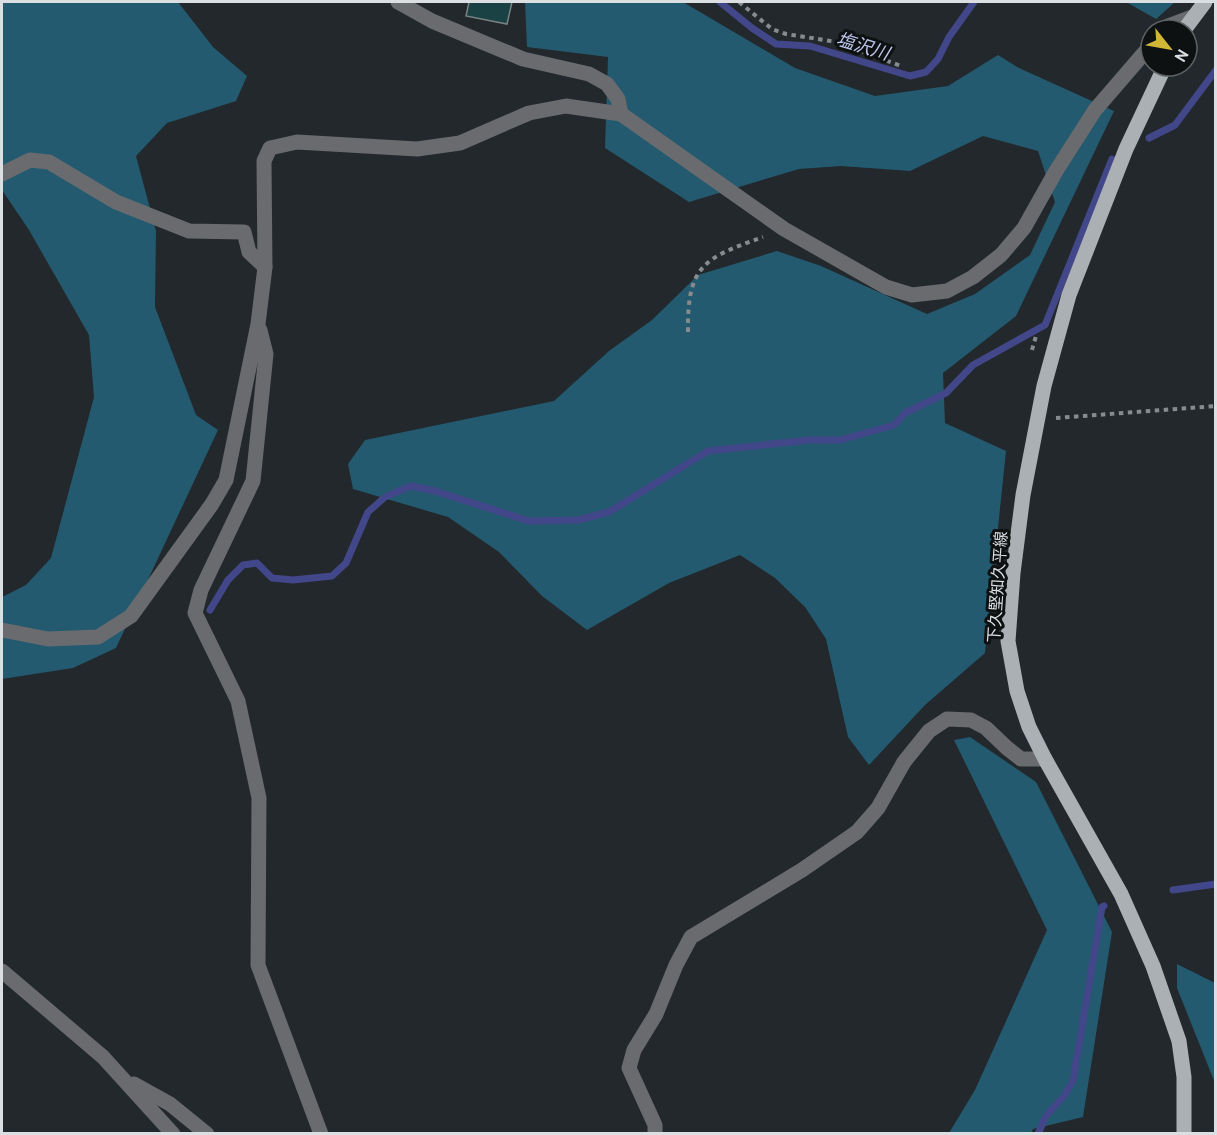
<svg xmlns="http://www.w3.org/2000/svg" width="1217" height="1135" viewBox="0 0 1217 1135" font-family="'PT Sans','Noto Sans JP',sans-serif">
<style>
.forest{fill:#235a6f}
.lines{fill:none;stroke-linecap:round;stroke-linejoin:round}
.stream{stroke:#42478a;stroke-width:7}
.building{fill:#1a4244;stroke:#798282;stroke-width:1.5}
.path{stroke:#868b8e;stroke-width:4;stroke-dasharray:4.5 4.5;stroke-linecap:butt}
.minor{stroke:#696b6e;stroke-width:15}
.major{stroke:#abb0b5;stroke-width:15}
.labels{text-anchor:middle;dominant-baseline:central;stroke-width:6;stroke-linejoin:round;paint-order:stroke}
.street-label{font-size:16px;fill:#dbdfe1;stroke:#0e1112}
.water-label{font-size:18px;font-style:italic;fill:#c0c7ef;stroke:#0e1112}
</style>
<rect width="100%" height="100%" fill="#22282b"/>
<g class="forest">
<polygon points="2,2 178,2 213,47 247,76 236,101 167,123 136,156 156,231 155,307 196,415 218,430 116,648 73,668 2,679 2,597 26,585 51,558 94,397 89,335 29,230 2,190"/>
<polygon points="525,2 683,2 795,68 875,96 948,86 998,55 1019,68 1114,111 1016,316 943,373 945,423 1006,451 985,653 925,705 869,765 848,737 826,639 805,607 775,578 740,555 669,583 587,630 542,596 499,552 448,517 353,489 348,464 365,440 554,401 609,351 652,320 698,275 777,251 821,266 927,314 975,294 1030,255 1055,202 1038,151 983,136 910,171 841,166 799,169 689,202 605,148 608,57 527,47"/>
<polygon points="1126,2 1175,2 1156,19"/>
<polygon points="970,737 1036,782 1112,932 1083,1117 1033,1129 1031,1133 949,1133 975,1090 1047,930 954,740"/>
<polygon points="1177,964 1215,983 1215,1083 1177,988"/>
</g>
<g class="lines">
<g class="stream">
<polyline points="720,2 752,28 776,44 810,46 910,76 926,72 938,59 949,37 974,2"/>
<polyline points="1149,138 1175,125 1216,70"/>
<polyline points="210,610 228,580 243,565 257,563 272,578 293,580 332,576 346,563 368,512 385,497 411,486 435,491 529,521 578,520 609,512 708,451 809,440 840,440 894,425 905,413 946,393 973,365 1045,325 1112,159"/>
<polyline points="1173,890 1216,884"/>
<polyline points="1038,1134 1046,1116 1064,1096 1073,1081 1102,907 1104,906"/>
</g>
</g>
<polygon class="building" points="469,2 512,2 507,24 466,16"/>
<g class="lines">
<g class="path">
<polyline points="739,2 772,29 786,34 837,42 901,66"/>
<path d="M 688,332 C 687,264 705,258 763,237"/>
<polyline points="1032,350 1036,336"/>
<polyline points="1056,418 1216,406"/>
</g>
<g class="minor">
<polyline points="398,2 432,21 523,59 589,74 607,84 618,99 621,114"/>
<polyline points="1164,30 1168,26 1192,17"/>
<polyline points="2,174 30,160 49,162 116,202 189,231 244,232 249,252 265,267"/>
<polyline points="260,330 266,354 253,481 201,590 195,613 238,701 259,798 258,965 321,1134"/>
<polyline points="2,630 48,639 98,637 131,616 212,504 226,480 258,324 265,267 264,161 270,148 297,142 417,149 460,143 529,113 566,106 621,114 784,229 886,287 912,295 947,291 973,277 1001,255 1024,228 1056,171 1095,110 1151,45"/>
<polyline points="2,971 103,1057 173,1134"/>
<polyline points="134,1084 170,1104 207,1134"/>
<polyline points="655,1134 655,1125 629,1068 634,1050 656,1014 676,965 691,937 802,870 857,832 878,808 904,762 929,731 947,719 971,720 986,728 1007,748 1021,759 1045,759"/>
</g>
<g class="major">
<polyline points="1184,30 1205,2"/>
<polyline points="1165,66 1126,149 1069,295 1044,386 1023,495 1013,573 1008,641 1017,691 1029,727 1045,759 1121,894 1153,966 1179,1041 1184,1077 1184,1134"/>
</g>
</g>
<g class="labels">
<g class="street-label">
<text transform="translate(997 587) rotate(-86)">下久堅知久平線</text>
</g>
<g class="water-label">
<text transform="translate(863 46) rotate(17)">塩沢川</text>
</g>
</g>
<rect width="1217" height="1135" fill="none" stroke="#dbdfe1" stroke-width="6"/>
<g transform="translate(1169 48) rotate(121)"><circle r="28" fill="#0e1112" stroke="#606365" stroke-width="1.5"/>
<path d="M0-4.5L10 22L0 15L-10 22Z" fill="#d1b736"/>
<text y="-9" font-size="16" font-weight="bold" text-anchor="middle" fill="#dbdfe1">N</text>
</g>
</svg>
